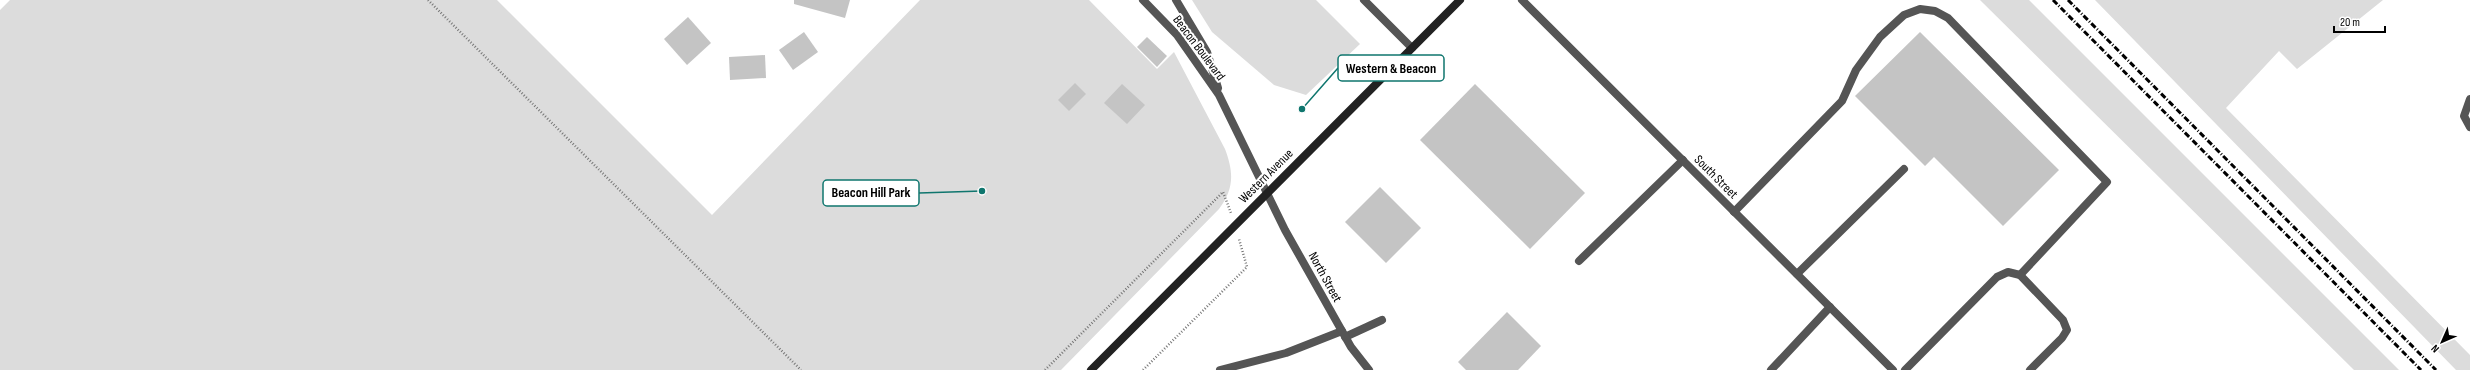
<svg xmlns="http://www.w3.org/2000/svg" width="2470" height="370" viewBox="0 0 2470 370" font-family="'Sofia Sans Condensed',sans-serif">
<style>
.green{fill:#dcdcdc}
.building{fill:#c4c4c4}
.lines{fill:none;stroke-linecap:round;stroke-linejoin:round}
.path{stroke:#777;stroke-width:2.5;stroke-dasharray:1 2;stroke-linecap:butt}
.lane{stroke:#555;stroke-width:8}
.street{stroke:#555;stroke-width:8}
.secondary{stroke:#222;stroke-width:8}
.rail{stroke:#000;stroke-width:3;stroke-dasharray:6 2 1 2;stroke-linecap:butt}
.labels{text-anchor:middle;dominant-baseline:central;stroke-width:4;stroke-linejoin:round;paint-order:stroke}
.street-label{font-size:13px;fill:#000;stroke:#fff}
.leader{fill:none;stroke:#0f766e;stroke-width:1.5}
.callout-dot{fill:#0f766e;stroke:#fff;stroke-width:1.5}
.callout{fill:#fff;stroke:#0f766e;stroke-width:1.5}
.callout-label{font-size:14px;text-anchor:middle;font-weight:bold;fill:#000}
</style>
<rect width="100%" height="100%" fill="#fff"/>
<g class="green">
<path d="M 10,0 L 497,0 L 712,215 L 920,0 L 1089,0 L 1157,69 L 1174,52 L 1225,149 C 1234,173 1234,189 1219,209 L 1061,370 L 0,370 L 0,10 Z"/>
<polygon points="1192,0 1316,0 1360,44 1306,95 1274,85 1212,32"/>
<polygon points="1980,0 2029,0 2399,370 2354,370"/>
<polygon points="2095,0 2383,0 2297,69 2279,51 2226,108 2470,355 2470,370 2456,370"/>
</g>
<g class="building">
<polygon points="794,0 850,0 845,18 794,4"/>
<polygon points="688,17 711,43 687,65 664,39"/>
<polygon points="804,32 818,52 793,70 779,50"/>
<polygon points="1920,32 2059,170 2003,226 1934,157 1925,166 1855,96"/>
<polygon points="1147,37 1167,56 1157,67 1137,47"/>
<polygon points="765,55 766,78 730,80 729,57"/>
<polygon points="1075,83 1086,94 1069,111 1058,100"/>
<polygon points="1122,84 1145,105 1127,124 1104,103"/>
<polygon points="1475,84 1585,193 1530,249 1420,140"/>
<polygon points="1380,187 1421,228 1386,263 1345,222"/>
<polygon points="1507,312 1541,346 1518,370 1466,370 1458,362"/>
</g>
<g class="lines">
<g class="path">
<polyline points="428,0 801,370"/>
<polyline points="1045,370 1223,192 1231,213"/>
<polyline points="1143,370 1247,267 1239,239"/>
</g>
<g class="lane">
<polyline points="2470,99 2464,116 2470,127"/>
<polyline points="1734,212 1842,101 1856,70 1880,37 1904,15 1920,9 1935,11 1948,18 2107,182 2020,275"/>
<polyline points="1579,261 1683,160"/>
<polyline points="1797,274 1904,169"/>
<polyline points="1345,337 1382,320"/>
<polyline points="1220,370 1286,353 1342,331"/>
<polyline points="1771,370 1830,307"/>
<polyline points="1905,370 1997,277 2008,272 2020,275 2063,320 2067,330 2062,338 2030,370"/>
</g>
<g class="street">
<polyline points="1143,0 1177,35 1219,95 1285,230 1351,347 1369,370"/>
<polyline points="1176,0 1207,52 1218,88"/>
<polyline points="1364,0 1412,48"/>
<polyline points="1522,0 1893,370"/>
</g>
<polyline class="secondary" points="1091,370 1460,0"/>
<g class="rail">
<polyline points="2053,0 2421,370"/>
<polyline points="2068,0 2436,370"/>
</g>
</g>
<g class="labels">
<g class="street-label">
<text transform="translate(1199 48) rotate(53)">Beacon Boulevard</text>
<text transform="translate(1266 176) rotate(-45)">Western Avenue</text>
<text transform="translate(1716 177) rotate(45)">South Street</text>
<text transform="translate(1325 277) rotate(61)">North Street</text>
</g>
</g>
<path class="leader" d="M1302 109L1338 68M982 191L919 193"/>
<g class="callout-dot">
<circle cx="1302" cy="109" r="4"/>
<circle cx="982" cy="191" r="4"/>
</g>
<g class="callout">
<rect x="1338" y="55" width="106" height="26" rx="4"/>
<rect x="823" y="180" width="96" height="26" rx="4"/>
</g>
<g class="callout-label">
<text x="1391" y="73">Western &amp; Beacon</text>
<text x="871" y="197">Beacon Hill Park</text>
</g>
<g transform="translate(2442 342) rotate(225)" stroke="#ffffff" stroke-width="3" paint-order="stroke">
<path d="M0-3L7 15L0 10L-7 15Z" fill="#000000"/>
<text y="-6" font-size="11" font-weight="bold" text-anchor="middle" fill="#000000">N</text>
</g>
<path d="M2334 26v6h51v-6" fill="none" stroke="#000000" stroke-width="2"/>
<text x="2340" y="26" font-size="12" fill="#000000" stroke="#ffffff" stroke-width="3" paint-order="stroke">20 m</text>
</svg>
